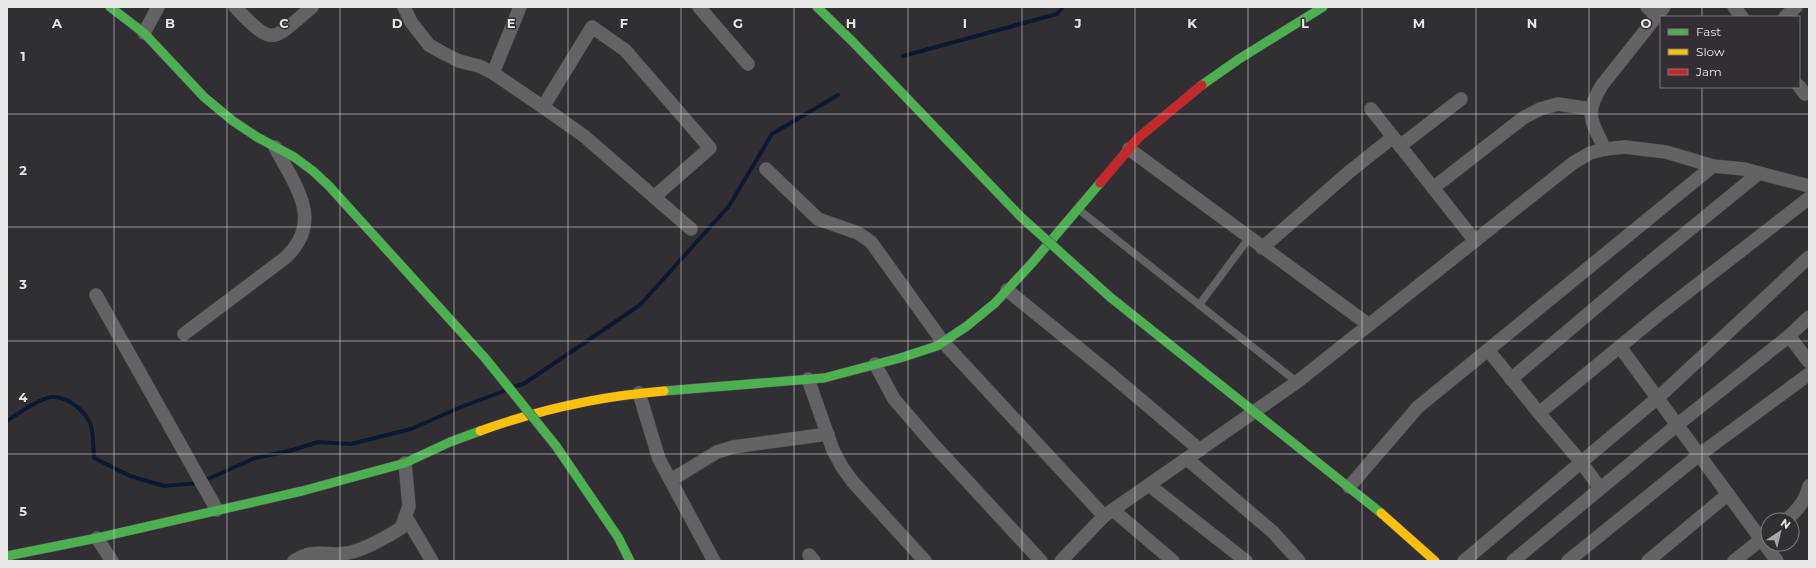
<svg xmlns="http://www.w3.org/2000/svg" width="1816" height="568" viewBox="0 0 1816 568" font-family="Montserrat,sans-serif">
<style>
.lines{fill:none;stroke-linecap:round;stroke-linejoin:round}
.stream{stroke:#0c1832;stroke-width:4}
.lane-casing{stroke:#4f4d50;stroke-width:8}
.street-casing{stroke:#4f4d50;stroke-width:14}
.fast-casing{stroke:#4f4d50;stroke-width:10}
.slow-casing{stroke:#4f4d50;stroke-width:10}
.jam-casing{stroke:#4f4d50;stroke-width:10}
.lane{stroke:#646265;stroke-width:7}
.street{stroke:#646265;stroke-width:13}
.fast{stroke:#4caf50;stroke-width:9}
.slow{stroke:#ffc107;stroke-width:9}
.jam{stroke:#c62828;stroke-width:9}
.fast-bridge-casing{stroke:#4f4d50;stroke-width:10;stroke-linecap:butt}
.fast-bridge{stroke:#4caf50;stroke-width:9}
.grid{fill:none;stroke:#e9e6ea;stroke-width:1;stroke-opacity:0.55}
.grid-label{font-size:13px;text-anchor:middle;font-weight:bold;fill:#e9e6ea;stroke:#322e34;stroke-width:3;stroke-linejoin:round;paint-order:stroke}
</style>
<rect width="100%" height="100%" fill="#312f33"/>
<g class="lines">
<g class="stream">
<polyline points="903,56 1057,14 1063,7"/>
<polyline points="514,387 525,383 640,305 729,206 772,134 838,95"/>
<path d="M 7,421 C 17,414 39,399 51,397 C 66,396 82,408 89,421 C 94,429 93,448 94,458 L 130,476 L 164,486 L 199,483 L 255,458 L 289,451 L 318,442 L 351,444 L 411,429 L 461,407 L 504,391"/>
</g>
<defs>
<g id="lane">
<polyline points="1078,209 1297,382"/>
<polyline points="1199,305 1249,238"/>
</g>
<g id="street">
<path d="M 235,7 C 274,48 272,41 312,7"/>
<polyline points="404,7 411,22 429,45 443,53 459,61 479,66 493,73 543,107 584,136 691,229"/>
<polyline points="699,7 748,64"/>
<polyline points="1647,7 1657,16"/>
<polyline points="1734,7 1742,17"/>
<polyline points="1785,17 1796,7"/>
<polyline points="144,33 158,7"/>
<polyline points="493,73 520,7"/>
<polyline points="1799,86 1805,94"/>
<polyline points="543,107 592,27 625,50 710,148 654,197"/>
<polyline points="1371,109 1475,241"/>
<polyline points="1400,146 1461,99"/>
<polyline points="1129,149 1369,325"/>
<path d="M 1605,149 C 1591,121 1584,114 1602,85 L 1664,7"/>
<polyline points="766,169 818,219 858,233 871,242 943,342 1104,516"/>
<polyline points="1433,188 1523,118 1540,109 1558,104 1591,109"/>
<polyline points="1262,248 1349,172 1393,137"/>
<polyline points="1007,290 1108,372 1200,450"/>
<polyline points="96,295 217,510"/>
<path d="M 184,334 L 285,258 C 325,221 295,186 275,147"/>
<polyline points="1789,336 1809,362"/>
<polyline points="1620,347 1777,561"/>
<polyline points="1488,350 1539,413 1581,462 1600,488"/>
<polyline points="875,364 894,399 932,443 1041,561"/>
<polyline points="808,379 833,450 842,467 853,482 925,561"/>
<polyline points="1511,379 1633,276 1759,173"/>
<polyline points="639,393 659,459 714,561"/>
<polyline points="1539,413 1662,312 1809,198"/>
<polyline points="1187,459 1273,532 1299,561"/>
<polyline points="671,480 717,452 733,447 828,434"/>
<polyline points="1149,485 1246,561"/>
<polyline points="1349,487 1418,407 1713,166"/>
<polyline points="1113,510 1173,561"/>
<polyline points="406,517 432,561"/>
<path d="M 1786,520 C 1797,511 1806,501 1809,486"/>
<polyline points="97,538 112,561"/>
<polyline points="809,555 814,561"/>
<path d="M 294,561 C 316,547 326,557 348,553 C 366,549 385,538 401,528 L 409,506 L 405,463"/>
<polyline points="1061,561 1104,516 1297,382 1573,163 1590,153 1605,149 1625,147 1666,152 1713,166 1744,169 1809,186"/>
<polyline points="1464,561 1661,395 1809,257"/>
<polyline points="1513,561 1677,425 1789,336 1809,317"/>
<polyline points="1568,561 1699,455 1809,374"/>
<polyline points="1648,561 1728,494"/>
<polyline points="1734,561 1768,534"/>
</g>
<g id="fast">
<polyline points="110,7 144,33 204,97 233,121 257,137 294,157 313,171 329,186 485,358"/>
<polyline points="817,7 852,41 1021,217"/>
<polyline points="1202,85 1239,59 1323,7"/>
<polyline points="1110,297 1381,513"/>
<polyline points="664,391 824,378 900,358 937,346 967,326 995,303 1032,263 1100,183"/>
<polyline points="556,446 618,537 630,561"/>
<polyline points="7,556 97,538 302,491 405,463 450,442 480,431"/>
</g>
<g id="slow">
<path d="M 480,431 C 538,410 602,396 664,391"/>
<polyline points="1381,513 1435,561"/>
</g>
<polyline id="jam" points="1100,183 1138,138 1202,85"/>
</defs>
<use href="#lane" class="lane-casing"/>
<use href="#street" class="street-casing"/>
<use href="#fast" class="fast-casing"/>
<use href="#slow" class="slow-casing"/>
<use href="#jam" class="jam-casing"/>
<use href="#lane" class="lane"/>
<use href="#street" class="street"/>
<use href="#fast" class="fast"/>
<use href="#slow" class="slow"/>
<use href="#jam" class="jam"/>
<defs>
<g id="fast-bridge">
<polyline points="1021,217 1110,297"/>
<polyline points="485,358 556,446"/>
</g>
</defs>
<use href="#fast-bridge" class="fast-bridge-casing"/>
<use href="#fast-bridge" class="fast-bridge"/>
</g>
<path class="grid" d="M 114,7 L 114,561M 227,7 L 227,561M 340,7 L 340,561M 454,7 L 454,561M 568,7 L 568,561M 681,7 L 681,561M 794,7 L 794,561M 908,7 L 908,561M 1022,7 L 1022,561M 1135,7 L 1135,561M 1248,7 L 1248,561M 1362,7 L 1362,561M 1476,7 L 1476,561M 1589,7 L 1589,561M 1702,7 L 1702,17M 1702,87 L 1702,561M 7,114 L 1809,114M 7,227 L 1809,227M 7,341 L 1809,341M 7,454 L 1809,454"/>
<g class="grid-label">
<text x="57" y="28">A</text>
<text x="170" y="28">B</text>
<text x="284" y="28">C</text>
<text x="397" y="28">D</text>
<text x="511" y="28">E</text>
<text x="624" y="28">F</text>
<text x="738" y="28">G</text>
<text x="851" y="28">H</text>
<text x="965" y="28">I</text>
<text x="1078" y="28">J</text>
<text x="1192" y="28">K</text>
<text x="1305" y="28">L</text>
<text x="1419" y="28">M</text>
<text x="1532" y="28">N</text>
<text x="1646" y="28">O</text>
<text x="23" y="61">1</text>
<text x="23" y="175">2</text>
<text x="23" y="289">3</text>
<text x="23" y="402">4</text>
<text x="23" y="516">5</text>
</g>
<rect width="1816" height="568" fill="none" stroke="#e9e6ea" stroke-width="16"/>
<rect x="1660" y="16" width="140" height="72" fill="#322e34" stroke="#7b787d"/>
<rect x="1668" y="29" width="20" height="6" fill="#4caf50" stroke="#7b787d"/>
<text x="1696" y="36" font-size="12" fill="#e9e6ea">Fast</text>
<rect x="1668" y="49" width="20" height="6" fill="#ffc107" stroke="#7b787d"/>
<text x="1696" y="56" font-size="12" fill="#e9e6ea">Slow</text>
<rect x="1668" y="69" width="20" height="6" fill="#c62828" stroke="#7b787d"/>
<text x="1696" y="76" font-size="12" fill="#e9e6ea">Jam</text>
<g transform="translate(1780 532) rotate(35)"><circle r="19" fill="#322e34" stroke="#7b787d"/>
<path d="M0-3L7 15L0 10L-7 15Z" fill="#a9a6aa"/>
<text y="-6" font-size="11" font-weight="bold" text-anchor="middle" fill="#e9e6ea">N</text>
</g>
</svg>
